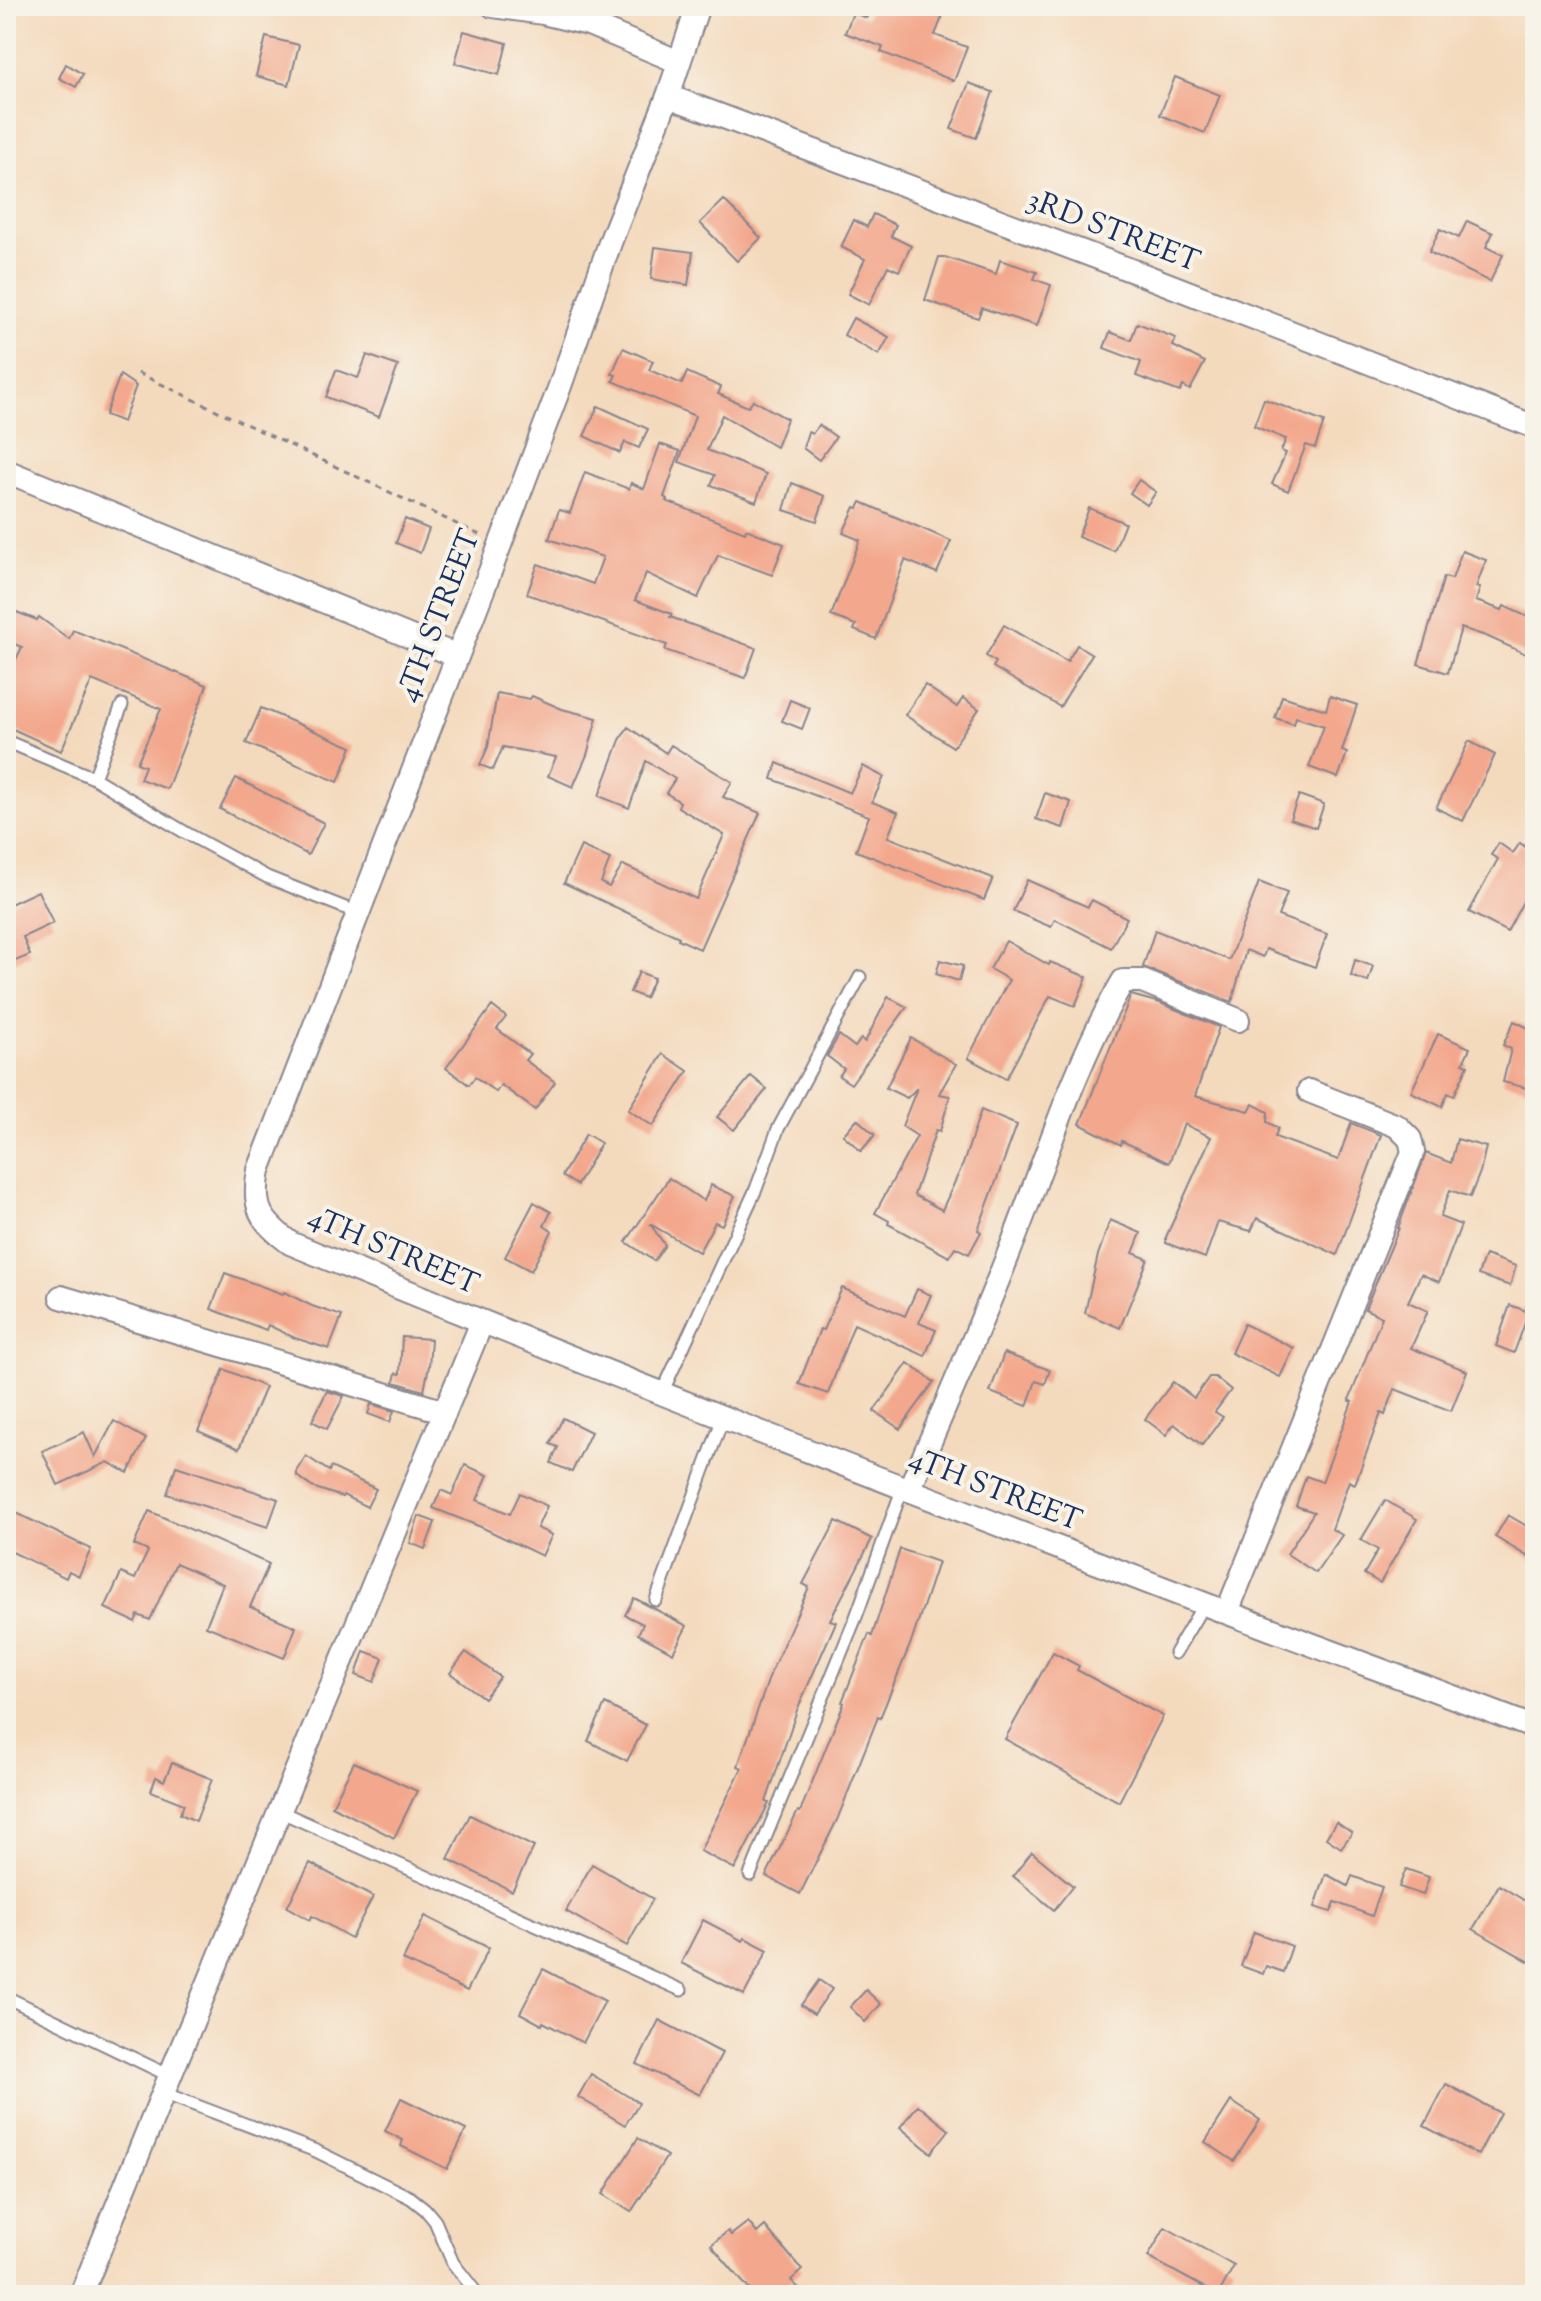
<svg xmlns="http://www.w3.org/2000/svg" width="1541" height="2301" viewBox="0 0 1541 2301" font-family="'Sorts Mill Goudy',serif">
<style>
.building{fill:#f3a88d}
.lines{fill:none;stroke-linecap:round;stroke-linejoin:round}
.lane-casing{stroke:#88848e;stroke-width:15}
.street-casing{stroke:#88848e;stroke-width:26}
.path{stroke:#88848e;stroke-width:3;stroke-dasharray:6 6;stroke-linecap:butt}
.lane{stroke:#fff;stroke-width:11}
.street{stroke:#fff;stroke-width:22}
.labels{text-anchor:middle;dominant-baseline:central;stroke-width:8;stroke-linejoin:round;paint-order:stroke}
.street-label{font-size:30px;fill:#1b2f5e;stroke:#f7f3e8}
</style>
<rect width="100%" height="100%" fill="#f7f3e8"/>
<filter id="ink" filterUnits="userSpaceOnUse"><feTurbulence type="fractalNoise" baseFrequency=".0125" numOctaves="2"/><feDisplacementMap in="SourceGraphic" scale="16" xChannelSelector="R" yChannelSelector="G"/><feConvolveMatrix kernelMatrix="1 2 1 2 8 2 1 2 1" color-interpolation-filters="sRGB"/></filter>
<filter id="wash" filterUnits="userSpaceOnUse"><feTurbulence type="fractalNoise" baseFrequency=".006" numOctaves="4" result="noise"/><feDisplacementMap in="SourceGraphic" scale="32" xChannelSelector="R" yChannelSelector="G"/><feGaussianBlur stdDeviation="1.8" result="paint"/><feColorMatrix in="noise" values="0 0 0 0 0 0 0 0 0 0 0 0 0 0 0 0 0 1.4 0 .05"/><feComposite in="paint" operator="in"/></filter>
<g filter="url(#wash)">
<rect width="100%" height="100%" fill="#f4dabd"/>
<g id="blocks">
<g class="building">
<polygon points="890,6 934,6 945,10 935,35 967,47 954,81 881,52 883,47 845,33 853,13 867,18 871,7 888,13"/>
<polygon points="464,31 507,43 499,75 455,63"/>
<polygon points="266,37 299,45 289,85 256,76"/>
<polygon points="66,64 83,74 76,87 59,78"/>
<polygon points="1175,77 1220,95 1205,133 1160,115"/>
<polygon points="969,83 993,92 976,138 951,129"/>
<polygon points="724,200 761,238 737,261 700,223"/>
<polygon points="873,214 896,225 891,236 911,246 899,271 888,266 869,305 848,294 865,259 841,247 854,220 867,227"/>
<polygon points="1467,221 1493,233 1486,247 1503,255 1490,282 1429,252 1440,229 1459,238"/>
<polygon points="655,247 693,252 688,285 651,279"/>
<polygon points="939,257 945,257 996,274 1000,260 1037,272 1034,279 1051,285 1037,326 982,308 978,318 925,300"/>
<polygon points="853,318 889,337 879,355 844,335"/>
<polygon points="1137,323 1176,338 1173,346 1205,362 1190,390 1183,386 1180,392 1136,376 1141,362 1104,348 1110,332 1131,340"/>
<polygon points="623,348 653,361 649,370 682,384 687,372 721,387 718,394 748,407 753,400 787,419 776,447 722,415 707,450 766,474 756,502 711,485 715,475 679,462 695,416 613,381 616,375 612,374"/>
<polygon points="367,355 398,366 379,417 326,397 336,370 358,378"/>
<polygon points="120,375 136,386 123,422 105,415"/>
<polygon points="1264,399 1324,422 1315,448 1306,445 1288,491 1272,484 1286,453 1281,451 1286,439 1254,426"/>
<polygon points="598,406 648,429 639,448 625,442 620,453 584,436"/>
<polygon points="819,425 836,437 819,460 803,448 808,432 812,434"/>
<polygon points="660,444 680,451 664,497 667,499 666,501 745,532 746,529 784,544 772,575 718,555 698,598 646,573 635,600 672,614 670,617 756,648 745,678 665,650 667,645 527,594 538,564 593,584 603,557 549,539 559,510 570,513 585,472 629,489 631,483 644,489"/>
<polygon points="1139,480 1156,492 1147,505 1130,493"/>
<polygon points="792,483 825,496 817,521 784,510"/>
<polygon points="861,502 951,541 937,573 905,560 876,639 854,630 856,625 831,616 860,540 843,533 855,507 858,508"/>
<polygon points="1089,508 1125,523 1114,551 1078,537"/>
<polygon points="405,519 429,529 420,553 396,543"/>
<polygon points="1462,551 1486,560 1476,587 1480,588 1476,601 1502,610 1504,606 1535,620 1535,658 1486,636 1461,628 1448,673 1418,664 1444,577 1452,579"/>
<polygon points="6,608 37,620 39,617 69,639 73,630 207,685 167,789 140,779 145,766 137,763 161,709 92,680 61,751 6,726 6,680 22,647 6,641"/>
<polygon points="1004,625 1067,662 1077,645 1092,654 1060,707 993,667 996,662 986,656"/>
<polygon points="925,685 957,707 963,698 979,709 953,747 905,715"/>
<polygon points="497,693 530,699 532,696 562,709 597,718 587,755 573,787 548,776 556,757 503,747 493,770 480,765 488,747"/>
<polygon points="1282,696 1326,710 1330,696 1357,705 1342,751 1347,753 1338,778 1309,767 1324,726 1296,717 1294,724 1275,718"/>
<polygon points="790,700 810,708 802,729 782,721"/>
<polygon points="261,708 352,747 338,782 246,743"/>
<polygon points="628,727 666,753 671,745 732,782 723,797 760,813 700,949 678,939 679,937 564,883 581,846 610,859 601,883 609,887 623,865 696,899 724,835 678,807 680,802 666,793 675,779 646,761 629,808 599,796 620,740"/>
<polygon points="1469,741 1495,755 1463,821 1436,808"/>
<polygon points="777,763 850,793 863,766 884,777 872,802 898,812 888,837 993,878 984,900 856,851 869,816 772,779"/>
<polygon points="236,778 324,823 308,855 220,809"/>
<polygon points="1045,793 1071,802 1063,828 1036,819"/>
<polygon points="1299,795 1324,804 1316,828 1290,819"/>
<polygon points="1499,843 1513,853 1520,843 1535,854 1535,879 1507,932 1469,912 1498,859 1491,855"/>
<polygon points="1027,880 1088,907 1092,900 1127,918 1111,948 1055,919 1051,927 1013,911"/>
<polygon points="1259,882 1287,893 1278,916 1327,934 1315,967 1266,949 1263,957 1246,950 1232,1002 1143,967 1155,930 1229,960"/>
<polygon points="38,891 53,923 23,937 30,955 13,962 6,947 6,906"/>
<polygon points="1006,941 1049,965 1050,962 1087,977 1075,1006 1050,996 1006,1079 968,1058 1009,980 990,969"/>
<polygon points="940,960 963,966 959,981 936,974"/>
<polygon points="1355,960 1373,966 1368,982 1351,976"/>
<polygon points="639,972 654,978 645,998 630,992"/>
<polygon points="1131,995 1160,1003 1219,1027 1195,1096 1249,1111 1253,1104 1268,1112 1267,1122 1278,1128 1275,1137 1338,1160 1351,1123 1381,1135 1337,1255 1257,1218 1251,1231 1218,1222 1205,1258 1166,1243 1166,1237 1211,1137 1184,1124 1169,1163 1122,1141 1121,1145 1080,1124"/>
<polygon points="888,997 907,1007 851,1084 839,1076 844,1069 827,1056 839,1035 855,1047 861,1039 865,1042"/>
<polygon points="492,1006 506,1017 497,1029 530,1054 525,1060 555,1082 535,1110 501,1085 496,1092 475,1077 469,1085 446,1068"/>
<polygon points="1514,1021 1535,1031 1535,1045 1526,1065 1535,1067 1531,1089 1503,1082 1511,1049 1503,1045"/>
<polygon points="1438,1034 1470,1048 1463,1063 1468,1065 1454,1096 1448,1093 1442,1107 1411,1092"/>
<polygon points="911,1038 956,1064 939,1094 950,1096 940,1131 936,1130 914,1195 942,1210 963,1164 981,1110 1017,1125 978,1230 981,1232 969,1254 955,1247 949,1257 888,1224 889,1221 875,1213 917,1136 902,1126 917,1088 907,1098 886,1088"/>
<polygon points="663,1054 688,1071 653,1126 628,1110"/>
<polygon points="751,1076 767,1089 734,1130 717,1117"/>
<polygon points="857,1119 875,1135 861,1151 843,1135"/>
<polygon points="586,1134 601,1143 577,1185 562,1176"/>
<polygon points="1457,1139 1486,1147 1480,1172 1470,1197 1450,1190 1440,1217 1461,1225 1439,1282 1421,1274 1408,1302 1428,1311 1411,1348 1467,1371 1451,1411 1395,1389 1385,1415 1381,1413 1355,1484 1349,1481 1332,1529 1342,1535 1316,1573 1287,1554 1314,1512 1296,1506 1306,1476 1322,1482 1352,1402 1349,1400 1382,1317 1365,1309 1399,1228 1398,1228 1426,1153 1451,1163"/>
<polygon points="669,1178 704,1201 711,1185 735,1196 722,1225 715,1222 699,1252 650,1224 665,1245 654,1261 626,1242"/>
<polygon points="534,1202 551,1212 544,1226 552,1231 531,1271 505,1257"/>
<polygon points="1110,1220 1141,1233 1133,1253 1148,1259 1120,1328 1085,1313 1098,1255"/>
<polygon points="1485,1255 1516,1266 1510,1286 1478,1275"/>
<polygon points="225,1273 283,1294 284,1292 312,1306 342,1316 329,1349 295,1338 268,1325 266,1330 211,1309"/>
<polygon points="842,1288 905,1316 917,1289 931,1295 919,1323 936,1330 925,1356 854,1324 828,1394 799,1384 820,1329 823,1330"/>
<polygon points="1510,1305 1529,1312 1514,1353 1496,1346"/>
<polygon points="1244,1324 1294,1348 1280,1377 1231,1353"/>
<polygon points="402,1337 431,1339 429,1366 424,1391 394,1382 396,1373 400,1374"/>
<polygon points="1004,1353 1050,1370 1045,1384 1036,1381 1027,1406 990,1392"/>
<polygon points="908,1363 934,1382 900,1429 874,1411"/>
<polygon points="224,1369 265,1387 239,1449 198,1431"/>
<polygon points="1209,1377 1215,1377 1231,1390 1215,1412 1223,1417 1202,1445 1174,1424 1166,1435 1145,1419 1173,1382 1194,1398"/>
<polygon points="327,1391 344,1396 327,1429 312,1421"/>
<polygon points="371,1404 394,1411 390,1422 368,1414"/>
<polygon points="563,1418 591,1432 572,1472 551,1463 558,1447 550,1444"/>
<polygon points="114,1421 146,1439 128,1473 108,1462 58,1485 42,1451 84,1432 95,1457"/>
<polygon points="306,1456 329,1471 331,1467 376,1489 367,1507 343,1495 342,1497 312,1487 297,1476 297,1470"/>
<polygon points="465,1465 488,1475 477,1500 510,1514 520,1493 547,1506 537,1528 552,1535 542,1556 481,1527 433,1508 441,1490 452,1495"/>
<polygon points="176,1466 278,1499 268,1527 167,1494"/>
<polygon points="1385,1500 1417,1519 1380,1583 1364,1574 1378,1550 1361,1540"/>
<polygon points="6,1508 91,1549 79,1576 69,1571 66,1578 6,1549"/>
<polygon points="149,1511 269,1564 250,1607 296,1627 284,1658 206,1626 223,1584 176,1563 150,1620 138,1615 135,1622 105,1608 121,1573 135,1579 148,1551 134,1545"/>
<polygon points="1508,1515 1535,1531 1535,1561 1495,1537"/>
<polygon points="419,1516 435,1522 425,1549 410,1543"/>
<polygon points="836,1521 872,1539 830,1620 836,1622 797,1710 766,1802 769,1803 735,1869 700,1851 742,1768 738,1766 771,1672 809,1587 803,1584"/>
<polygon points="900,1549 938,1562 912,1640 880,1718 878,1717 837,1820 800,1894 766,1876 798,1811 800,1812 844,1703 842,1702 869,1634 872,1636"/>
<polygon points="634,1598 687,1626 673,1653 638,1634 643,1624 625,1615"/>
<polygon points="364,1651 383,1658 374,1682 356,1675"/>
<polygon points="466,1652 500,1677 484,1698 450,1673"/>
<polygon points="1053,1652 1079,1666 1077,1670 1163,1716 1119,1802 1005,1739"/>
<polygon points="605,1704 646,1725 627,1761 588,1741"/>
<polygon points="354,1762 417,1791 394,1838 332,1806"/>
<polygon points="172,1763 212,1779 196,1821 180,1814 184,1804 151,1791 156,1777 164,1781"/>
<polygon points="470,1815 534,1847 512,1891 448,1859"/>
<polygon points="1336,1822 1352,1833 1341,1848 1326,1838"/>
<polygon points="1032,1852 1073,1886 1054,1910 1013,1876"/>
<polygon points="310,1863 373,1897 351,1938 312,1916 310,1920 287,1907"/>
<polygon points="592,1864 653,1899 627,1946 566,1911"/>
<polygon points="1406,1869 1429,1877 1423,1895 1399,1887"/>
<polygon points="1326,1874 1348,1886 1352,1876 1382,1887 1372,1916 1335,1902 1331,1912 1315,1907"/>
<polygon points="1499,1885 1535,1907 1535,1965 1473,1929"/>
<polygon points="425,1916 489,1948 467,1991 403,1960"/>
<polygon points="703,1920 743,1941 745,1938 768,1950 744,1995 681,1963"/>
<polygon points="1254,1932 1292,1946 1283,1972 1266,1966 1263,1974 1241,1966"/>
<polygon points="543,1969 605,2001 583,2043 543,2022 542,2025 520,2013"/>
<polygon points="819,1980 832,1989 814,2014 801,2005"/>
<polygon points="866,1990 881,2004 865,2022 850,2007"/>
<polygon points="659,2020 722,2053 700,2095 637,2064"/>
<polygon points="591,2074 639,2103 625,2125 578,2097"/>
<polygon points="1446,2084 1500,2113 1478,2155 1424,2126"/>
<polygon points="401,2098 466,2130 447,2169 401,2146 403,2140 385,2131"/>
<polygon points="1231,2101 1260,2120 1234,2161 1205,2142"/>
<polygon points="918,2105 949,2130 931,2153 900,2127"/>
<polygon points="638,2138 667,2156 631,2212 603,2194"/>
<polygon points="748,2222 757,2233 765,2226 802,2270 791,2280 805,2295 754,2295 711,2245 728,2231 731,2235"/>
<polygon points="1165,2227 1234,2266 1218,2295 1148,2257"/>
</g>
</g>
</g>
<g filter="url(#ink)">
<use href="#blocks" fill-opacity="0" stroke="#88848e" stroke-width="2"/>
<g class="lines">
<defs>
<g id="lane">
<polyline points="6,741 94,778 186,833 267,877 358,913"/>
<polyline points="94,778 122,705"/>
<polyline points="662,1393 756,1189 778,1129 860,977"/>
<polyline points="656,1600 723,1418"/>
<polyline points="1175,1653 1204,1604"/>
<polyline points="279,1811 681,1990"/>
<polyline points="750,1875 856,1617 903,1487"/>
<polyline points="6,1997 170,2076"/>
<polyline points="163,2093 316,2151 411,2198 425,2209 435,2221 453,2263 478,2295"/>
</g>
<g id="street">
<polyline points="493,6 543,13 589,24 679,62"/>
<path d="M 698,6 L 668,96 L 611,240 L 560,386 L 486,582 L 259,1170 C 252,1208 260,1220 290,1243 C 592,1368 897,1486 1202,1603 C 1313,1646 1424,1685 1535,1728"/>
<polyline points="668,96 1141,274 1535,427"/>
<polyline points="6,471 457,656"/>
<polyline points="61,1297 445,1412"/>
<path d="M 909,1490 C 943,1412 977,1334 1008,1255 C 1045,1163 1073,1066 1123,981 L 1142,981 L 1238,1020"/>
<polyline points="1227,1612 1413,1152 1410,1139 1397,1126 1309,1091"/>
<polyline points="81,2295 170,2076 482,1322"/>
</g>
</defs>
<use href="#lane" class="lane-casing"/>
<use href="#street" class="street-casing"/>
<polyline class="path" points="138,373 482,536"/>
<use href="#lane" class="lane"/>
<use href="#street" class="street"/>
</g>
</g>
<g class="labels">
<g class="street-label">
<text transform="translate(1113 232) rotate(21)">3RD STREET</text>
<text transform="translate(440 616) rotate(-69)">4TH STREET</text>
<text transform="translate(393 1252) rotate(23)">4TH STREET</text>
<text transform="translate(995 1491) rotate(21)">4TH STREET</text>
</g>
</g>
<rect width="1541" height="2301" fill="none" stroke="#f7f3e8" stroke-width="32"/>
</svg>
